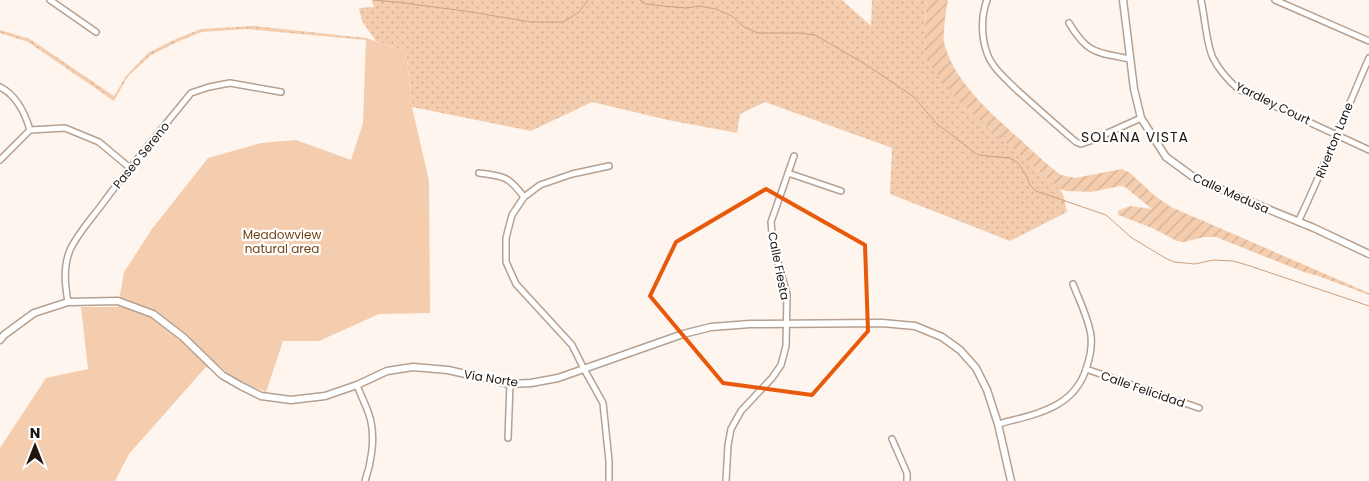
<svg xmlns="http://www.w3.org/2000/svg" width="1369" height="481" viewBox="0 0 1369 481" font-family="Poppins,sans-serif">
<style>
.grass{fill:url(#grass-dots)}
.park{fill:#f4cdae}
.garden{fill:url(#garden-furrows)}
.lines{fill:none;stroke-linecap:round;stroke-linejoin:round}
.stream{stroke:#d0a079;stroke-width:1}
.minor-casing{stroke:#b5a191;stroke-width:8}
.tertiary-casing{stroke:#b5a191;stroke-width:9}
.minor{stroke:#fff;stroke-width:5}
.tertiary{stroke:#fff;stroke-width:6}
.marked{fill:none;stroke:#e8590c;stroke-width:4;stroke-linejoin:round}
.labels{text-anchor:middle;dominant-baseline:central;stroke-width:4.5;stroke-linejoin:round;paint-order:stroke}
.street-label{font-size:12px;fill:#1e1610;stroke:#fff}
.park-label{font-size:12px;fill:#724317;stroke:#fff}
.neighbourhood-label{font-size:14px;letter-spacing:1px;fill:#1e1610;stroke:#fff}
</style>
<defs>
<pattern id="grass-dots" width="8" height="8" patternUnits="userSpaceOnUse" patternTransform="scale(1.25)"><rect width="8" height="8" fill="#f4cdae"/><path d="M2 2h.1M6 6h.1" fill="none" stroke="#d1af95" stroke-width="1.8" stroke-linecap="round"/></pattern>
<pattern id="garden-furrows" width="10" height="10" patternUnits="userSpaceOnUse" patternTransform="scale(1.25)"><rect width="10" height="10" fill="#f4cdae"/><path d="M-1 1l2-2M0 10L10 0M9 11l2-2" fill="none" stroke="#d1af95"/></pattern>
</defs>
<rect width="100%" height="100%" fill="#fef5ef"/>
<g class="grass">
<polygon points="372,0 842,0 871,26 872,0 927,0 924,32 925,53 960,103 1060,189 1064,197 1067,212 1010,241 890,194 892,148 765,102 740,114 737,133 668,120 592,102 531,131 412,107 406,51 376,41 362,21 359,8 374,7"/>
<polygon points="253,26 366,38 366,40 247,29 202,32 177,42 151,55 128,76 114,101 28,42 0,33 0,30 30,39 114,96 126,76 148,53 176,39 201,29"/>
</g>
<path class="park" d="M 366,38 L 406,51 L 412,107 L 429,181 L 430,313 L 379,314 L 319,341 L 283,341 L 266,392 C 245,384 234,379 218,365 L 205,368 L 129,454 L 115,481 L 0,481 L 0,448 L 46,378 L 88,369 L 81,307 L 118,307 L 124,272 L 152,229 L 208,158 L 261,143 L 296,140 L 351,160 L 363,123 Z"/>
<path class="garden" d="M 927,0 L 948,0 C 946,9 943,33 944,42 C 953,82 994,116 1024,143 C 1036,154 1048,166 1061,175 L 1075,178 L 1122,169 L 1130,173 L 1155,196 L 1171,207 L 1369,293 L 1369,295 L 1321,277 L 1301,271 L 1216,237 L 1204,237 L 1184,242 L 1177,241 L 1152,228 L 1121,216 L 1118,215 L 1118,211 L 1130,206 L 1152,209 L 1125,187 L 1120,186 L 1091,192 L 1067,191 L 1060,189 L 960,103 L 929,64 L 925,53 L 924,32 Z"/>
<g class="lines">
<g class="stream">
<polyline points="373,0 396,2 465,11 531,22 563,22 579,12 588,0"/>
<polyline points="640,0 646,4 664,6 686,8 699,6 716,9 732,16 744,27 758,33 800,33 815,35 865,64 914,97 936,123 978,155 1010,158 1018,163 1026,175 1030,185 1036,191 1106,215 1132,238 1167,259 1174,262 1195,264 1213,260 1233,261 1247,265 1369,306"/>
</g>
<defs>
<g id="minor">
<polyline points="50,0 96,32"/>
<path d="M 987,0 C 981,16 981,36 987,53 C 992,68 1007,80 1018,91 C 1037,108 1056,125 1076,142 L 1081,144 L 1090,141 L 1141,118"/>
<path d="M 1201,0 C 1205,17 1206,43 1213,58 C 1219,70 1228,80 1238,89 L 1369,150"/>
<polyline points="1275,0 1369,41"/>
<path d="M 1069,23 C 1088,55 1097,52 1130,59"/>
<path d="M 0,87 C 16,95 25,113 30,130"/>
<polyline points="0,160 30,130 65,128 99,142 130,168"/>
<path d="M 479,173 C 505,176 509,177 524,197"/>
<polyline points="788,173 841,191"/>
<path d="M 1298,222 C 1324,168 1345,113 1369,58"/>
<path d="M 68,302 C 65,285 63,267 70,250 C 78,233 92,218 103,203 C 131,165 162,129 191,93 L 209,87 L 230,83 L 281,92"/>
<polyline points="1086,369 1199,408"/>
<path d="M 357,385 C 361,397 369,410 371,422 C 375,440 371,464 365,481"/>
<path d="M 998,424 C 1035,414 1075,409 1087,366 C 1090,357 1092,346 1091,336 C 1089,319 1079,300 1073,284"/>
<polyline points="508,438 510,384"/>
<polyline points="892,439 907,473 907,481"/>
<polyline points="609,481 609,461 603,403 584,369 572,345 516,284 506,262 506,238 512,215 524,197 540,185 572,174 609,166"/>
<polyline points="726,481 728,445 731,429 741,411 772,378 781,365 786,346 787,294 773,244 771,222 794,156"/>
</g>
<g id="tertiary">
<polyline points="1123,0 1134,89 1141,118 1166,157 1192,176 1229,193 1314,228 1369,254"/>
<polyline points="0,340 4,335 34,313 68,302 118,301 153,314 183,337 222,375 241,386 261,396 291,400 325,396 357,385 387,371 413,367 448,370 510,384 531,383 558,378 683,334 711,327 750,324 882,323 915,326 942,337 960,350 976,368 987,390 998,424 1011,481"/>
</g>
</defs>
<use href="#minor" class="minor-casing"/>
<use href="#tertiary" class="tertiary-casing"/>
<use href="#minor" class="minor"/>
<use href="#tertiary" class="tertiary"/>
</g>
<path class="marked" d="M 766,189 L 865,245 L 868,331 L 812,395 L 723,383 L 650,296 L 676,242 Z"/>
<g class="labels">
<g class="street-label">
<text transform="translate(1273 103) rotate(26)">Yardley Court</text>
<text transform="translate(1334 140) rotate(-68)">Riverton Lane</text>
<text transform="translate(141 155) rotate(-51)">Paseo Sereno</text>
<text transform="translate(1231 193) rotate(24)">Calle Medusa</text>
<text transform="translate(779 266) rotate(79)">Calle Fiesta</text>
<text transform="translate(491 378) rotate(9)">Via Norte</text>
<text transform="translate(1143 389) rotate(19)">Calle Felicidad</text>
</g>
<g class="park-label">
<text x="282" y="234">Meadowview<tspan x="282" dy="14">natural area</tspan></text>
</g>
<g class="neighbourhood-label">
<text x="1135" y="137">SOLANA VISTA</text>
</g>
</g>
<g transform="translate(35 446)" stroke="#ffffff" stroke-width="4" paint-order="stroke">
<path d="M0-4L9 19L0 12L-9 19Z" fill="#1e1610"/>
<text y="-8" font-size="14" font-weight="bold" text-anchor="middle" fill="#1e1610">N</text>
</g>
</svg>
